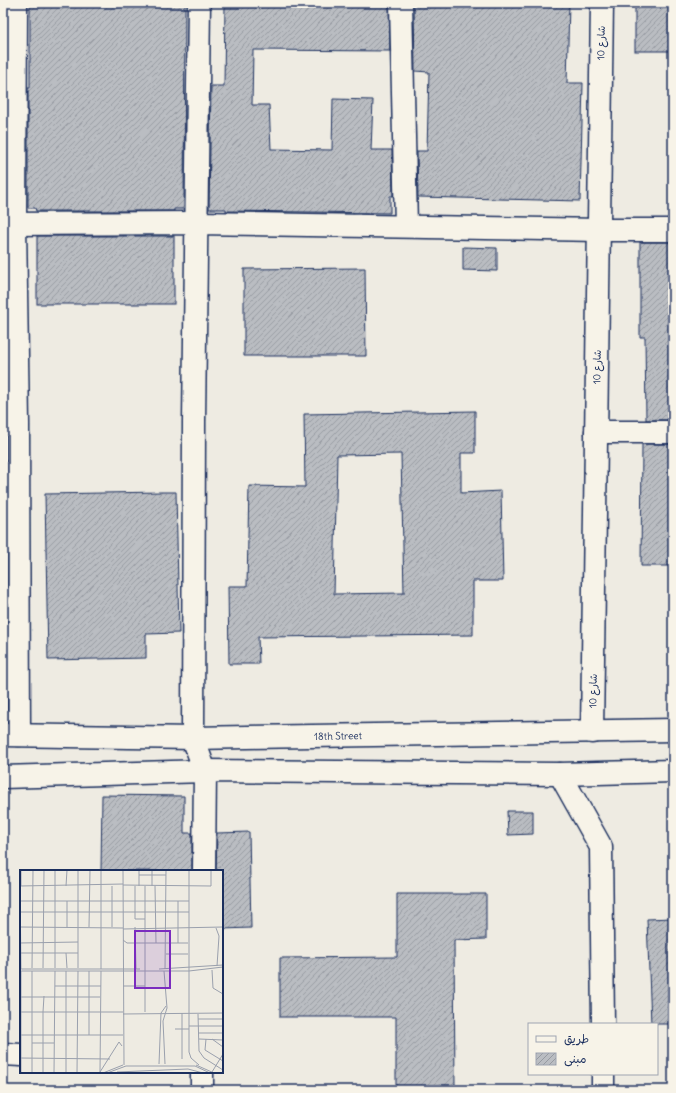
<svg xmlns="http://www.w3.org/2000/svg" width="676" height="1093" viewBox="0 0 676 1093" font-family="Delius,'Playpen Sans Arabic',sans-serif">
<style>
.building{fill:url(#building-hatch);stroke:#1b2f5e;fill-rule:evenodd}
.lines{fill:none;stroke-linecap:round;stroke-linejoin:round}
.minor-casing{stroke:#1b2f5e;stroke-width:25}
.tertiary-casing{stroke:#1b2f5e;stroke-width:25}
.minor{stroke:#f7f3e8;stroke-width:22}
.tertiary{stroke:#f7f3e8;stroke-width:22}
.labels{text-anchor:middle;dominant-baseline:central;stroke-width:4;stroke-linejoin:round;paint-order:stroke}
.street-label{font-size:10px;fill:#1b2f5e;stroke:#f7f3e8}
.inset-road{fill:none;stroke:#9aa0ad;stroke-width:1}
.view{fill:#7b2cbf;fill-opacity:0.15;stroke:#7b2cbf;stroke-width:2}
.inset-edge{fill:none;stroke:#1b2f5e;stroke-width:2}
</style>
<defs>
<pattern id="building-hatch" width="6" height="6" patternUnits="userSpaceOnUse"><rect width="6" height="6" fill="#babdc2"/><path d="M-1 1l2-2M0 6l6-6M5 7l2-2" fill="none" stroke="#969aa1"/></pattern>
</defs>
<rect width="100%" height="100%" fill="#eeebe2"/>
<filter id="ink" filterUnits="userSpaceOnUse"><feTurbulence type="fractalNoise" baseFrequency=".025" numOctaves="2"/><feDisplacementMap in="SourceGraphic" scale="8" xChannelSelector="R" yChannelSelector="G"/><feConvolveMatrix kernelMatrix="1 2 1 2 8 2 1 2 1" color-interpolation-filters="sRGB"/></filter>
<g filter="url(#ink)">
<g class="building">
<polygon points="30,3 185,3 184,209 174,209 174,211 36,211 35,208 28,208 28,88 30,88"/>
<polygon points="225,3 389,3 390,51 253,50 252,105 269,105 271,149 332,150 333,99 373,100 371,150 392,150 393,196 390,196 390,213 226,211 226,209 209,209 211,86 224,86"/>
<polygon points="414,3 569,3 567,83 583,83 580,201 418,197 417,151 427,151 429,72 415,71"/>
<rect x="635" y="3" width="38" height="48"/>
<rect x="37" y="236" width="137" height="68"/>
<polygon points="640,242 673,242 673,420 646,420 645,337 640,337"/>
<polygon points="463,247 497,248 497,271 463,270"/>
<polygon points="365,268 366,356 244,356 244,269"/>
<path d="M 475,411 L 475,453 L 461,453 L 461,493 L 501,491 L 503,581 L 473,581 L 473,635 L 258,637 L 259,664 L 229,664 L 228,586 L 247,586 L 249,486 L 305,487 L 304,414 ZM 401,454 L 404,593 L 334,594 L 337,455 Z"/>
<polygon points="642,444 673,444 673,566 641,566"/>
<polygon points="161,492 176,492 179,633 146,634 146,658 48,660 45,494"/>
<polygon points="102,795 184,796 184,833 192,833 192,871 101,871"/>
<polygon points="507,811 533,811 533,834 508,835"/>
<polygon points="249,832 251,928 222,929 222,871 216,871 217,833"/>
<polygon points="397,894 486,894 486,939 454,940 455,1090 396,1090 396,1017 280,1017 280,958 397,957"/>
<polygon points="673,918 673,1024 651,1024 647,919"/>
</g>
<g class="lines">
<defs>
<g id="minor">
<polyline points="16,3 15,224 18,424 19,735"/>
<polyline points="199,3 194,422 193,738 205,771 204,871"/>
<polyline points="401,3 406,226"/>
<polyline points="3,224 197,223 599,230 673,230"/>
<polyline points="596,432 673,432"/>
<polyline points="592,732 602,3"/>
<polyline points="3,1054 21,1055"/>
<polyline points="202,1090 202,1072"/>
</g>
<g id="tertiary">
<polyline points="3,735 193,738 673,730"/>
<polyline points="560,774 601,847 603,1024"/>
<polyline points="3,777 205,771 560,774 673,771"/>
<polyline points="603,1090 603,1074"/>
</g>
</defs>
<use href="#minor" class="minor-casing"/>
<use href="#tertiary" class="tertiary-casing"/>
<use href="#minor" class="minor"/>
<use href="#tertiary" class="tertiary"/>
</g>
</g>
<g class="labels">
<g class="street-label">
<text transform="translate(601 43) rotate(-89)">شارع 10</text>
<text transform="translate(597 367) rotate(-89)">شارع 10</text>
<text transform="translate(593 691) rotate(-89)">شارع 10</text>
<text transform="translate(338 736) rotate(-1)">18th Street</text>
</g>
</g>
<g transform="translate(20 870)">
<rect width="203" height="203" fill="#eeebe2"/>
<path class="inset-road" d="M 1,0 L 1,16M 58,0 L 58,98M 81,0 L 81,99M 103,0 L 104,195M 119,0 L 119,16M 169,0 L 169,182 L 171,188 L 179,195M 119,5 L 146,5M 103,15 L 191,16 L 191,0M 0,16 L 103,14M 0,16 L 1,99M 46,16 L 47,0M 115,16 L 115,49 L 125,49M 132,16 L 132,0M 135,16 L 136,73M 0,31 L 102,31M 102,31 L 169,31M 158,31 L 158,73M 0,42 L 169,42M 0,57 L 103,58M 47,57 L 47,31M 69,57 L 70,0M 92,57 L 92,16M 115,57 L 116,99M 196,58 L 199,66 L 197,96M 103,59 L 203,57M 103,70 L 107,73 L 168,73M 0,73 L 58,72M 0,83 L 58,83M 46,83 L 47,98M 146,84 L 168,84M 12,98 L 13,0M 23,98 L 24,0M 35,98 L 35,0M 0,99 L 120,99M 139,99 L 203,95M 145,99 L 146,0M 192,100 L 193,118 L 203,124M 0,101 L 169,101 L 203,97M 46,101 L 46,203M 144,101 L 147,138 L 143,151 L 145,194M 35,116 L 81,116M 103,116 L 125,116M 0,127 L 80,127M 0,142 L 103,142M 23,142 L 23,203M 23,142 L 24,126M 69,142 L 69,101M 69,142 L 69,165M 125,142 L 125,16M 162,143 L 162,189M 103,144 L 203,143M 178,144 L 179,181 L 184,188 L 203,200M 178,149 L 203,149M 169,156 L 203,156M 155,159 L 169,159M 178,163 L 203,163M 0,165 L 103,165M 179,169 L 203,170M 186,169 L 185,180 L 203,191M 192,169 L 203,177M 12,173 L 34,173M 0,188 L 90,189M 139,194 L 141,143 L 146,136M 176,195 L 194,203M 80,202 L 81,101M 80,202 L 99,172 L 102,176M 97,202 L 168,199 L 183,203M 192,202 L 203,184M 1,203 L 1,101M 12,203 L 12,101M 34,203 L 35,101M 57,203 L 58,101M 83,203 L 103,195M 87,203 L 106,196 L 175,196 L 190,203"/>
<path class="view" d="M 115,61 L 150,61 L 150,118 L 115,118 Z"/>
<rect width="203" height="203" class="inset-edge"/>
</g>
<rect width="676" height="1093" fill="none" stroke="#f7f3e8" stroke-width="16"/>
<rect x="8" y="8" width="660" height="1077" fill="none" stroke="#1b2f5e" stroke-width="1.5" filter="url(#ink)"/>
<rect x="528" y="1023" width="130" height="52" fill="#f7f3e8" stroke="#9fa5b1"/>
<rect x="536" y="1036" width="20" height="6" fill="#f7f3e8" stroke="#9fa5b1"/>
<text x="564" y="1043" font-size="12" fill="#1b2f5e">طريق</text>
<rect x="536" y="1053" width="20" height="12" fill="url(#building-hatch)" stroke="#9fa5b1"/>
<text x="564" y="1063" font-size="12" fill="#1b2f5e">مبنى</text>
</svg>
